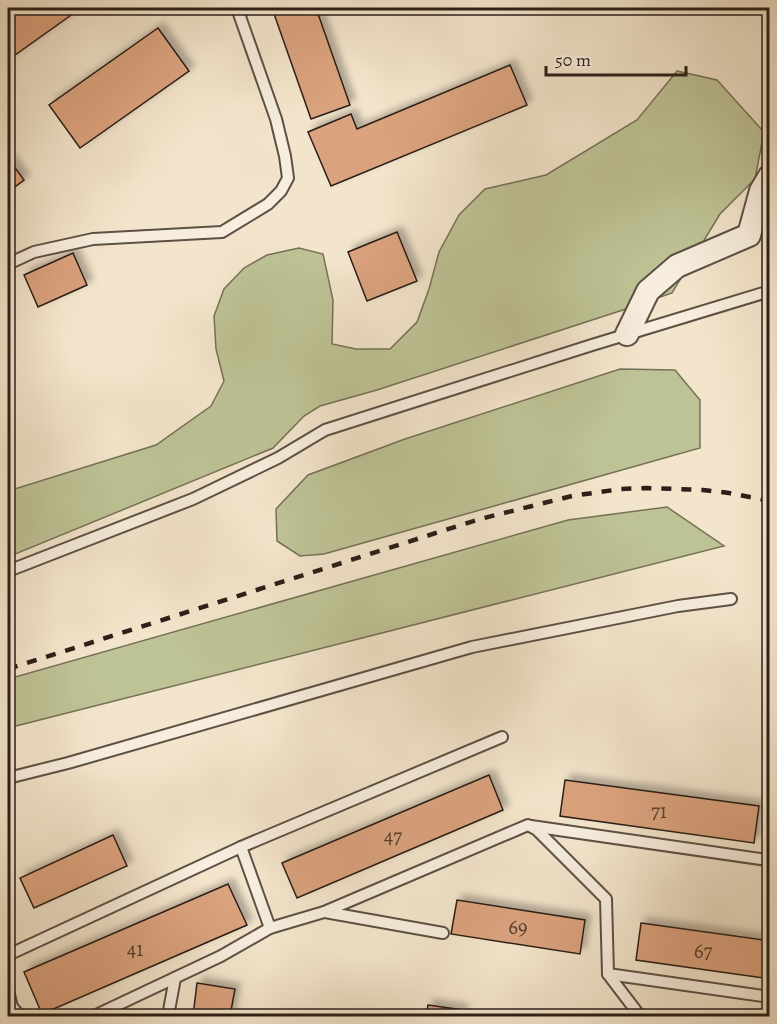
<svg xmlns="http://www.w3.org/2000/svg" width="777" height="1024" viewBox="0 0 777 1024" font-family="Alegreya,serif">
<style>
.green{fill:#bec396;stroke:#747157;stroke-width:1.5}
.building{fill:#daa27d;stroke:#2b1f18;stroke-width:1.5;filter:url(#shadow)}
.lines{fill:none;stroke-linecap:round;stroke-linejoin:round}
.service-casing{stroke:#5d5045;stroke-width:14}
.minor-casing{stroke:#5d5045;stroke-width:26}
.service{stroke:#f7eede;stroke-width:10}
.minor{stroke:#f7eede;stroke-width:22}
.rail{stroke:#2b1f18;stroke-width:4.5;stroke-dasharray:10 10;stroke-linecap:butt}
.labels{text-anchor:middle;dominant-baseline:central;stroke-width:6;stroke-linejoin:round;paint-order:stroke}
.number-label{font-size:21px;fill:#574031}
</style>
<defs>
<filter id="shadow"><feDropShadow dx="5.5" dy="-5.5" stdDeviation="3" flood-color="#0004"/></filter>
</defs>
<rect width="100%" height="100%" fill="#f3e5cc"/>
<filter id="stains"><feTurbulence type="fractalNoise" baseFrequency=".00333" numOctaves="4"/><feColorMatrix values="0 0 0 0 .2 0 0 0 0 .09 0 0 0 0 .02 0 0 0 .5 -.17"/></filter>
<radialGradient id="worn" r=".72"><stop offset=".6" stop-color="#630" stop-opacity="0"/><stop offset="1" stop-color="#630" stop-opacity=".3"/></radialGradient>
<g class="green">
<polygon points="677,71 717,80 764,132 755,179 720,214 672,293 629,308 377,390 320,406 304,416 273,448 8,557 8,491 156,445 211,406 224,381 216,349 214,316 224,289 244,268 267,255 299,248 323,254 333,300 332,344 356,349 390,349 417,322 429,289 439,252 459,215 485,189 546,175 637,120"/>
<polygon points="620,369 675,370 700,400 700,448 324,554 300,556 277,541 276,509 308,475 405,439"/>
<polygon points="667,507 724,546 8,728 8,679 568,520"/>
</g>
<g class="building">
<polygon points="8,8 81,8 8,60"/>
<polygon points="282,8 316,8 350,105 311,119 273,11"/>
<polygon points="158,28 189,71 80,148 49,105"/>
<polygon points="510,65 527,105 331,186 308,132 351,114 357,129"/>
<polygon points="8,158 24,180 8,192"/>
<polygon points="397,232 417,281 367,301 348,252"/>
<polygon points="73,253 87,285 38,307 24,275"/>
<polygon points="489,775 503,810 297,898 282,863"/>
<polygon points="565,780 759,806 754,843 560,816"/>
<polygon points="113,835 127,866 34,908 20,878"/>
<polygon points="228,884 247,925 42,1014 24,972"/>
<polygon points="457,900 585,920 580,954 451,934"/>
<polygon points="641,923 770,941 770,979 636,960"/>
<polygon points="197,983 235,989 230,1016 193,1016"/>
<polygon points="428,1005 463,1010 462,1016 426,1016"/>
</g>
<g class="lines">
<defs>
<g id="service">
<polyline points="8,264 34,252 93,239 222,232 268,204 281,191 288,178 285,156 276,119 237,8"/>
<polyline points="8,571 193,499 278,458 325,430 592,345 770,291"/>
<polyline points="8,778 68,763 472,647 678,606 731,599"/>
<polyline points="531,826 767,860"/>
<polyline points="241,847 502,737"/>
<polyline points="325,912 443,933"/>
<polyline points="8,955 241,847 270,928"/>
<polyline points="608,974 770,997"/>
<polyline points="8,990 12,1007 20,1016"/>
<polyline points="94,1016 221,956 270,928 324,912 528,825 537,830 606,899 608,974 640,1016"/>
<polyline points="168,1016 175,978"/>
</g>
<polyline id="minor" points="627,334 648,291 677,266 749,235 761,191 770,176"/>
</defs>
<use href="#service" class="service-casing"/>
<use href="#minor" class="minor-casing"/>
<use href="#service" class="service"/>
<use href="#minor" class="minor"/>
<polyline class="rail" points="8,669 480,519 572,496 621,489 647,488 703,490 729,493 770,501"/>
</g>
<g class="labels">
<g class="number-label">
<text x="659" y="811">71</text>
<text x="393" y="836">47</text>
<text x="518" y="927">69</text>
<text x="135" y="949">41</text>
<text x="703" y="951">67</text>
</g>
</g>
<rect width="777" height="1024" fill="none" stroke="#f3e5cc" stroke-width="30"/>
<rect x="9" y="9" width="759" height="1006" fill="none" stroke="#2b1f18" stroke-width="3"/>
<rect x="15" y="15" width="747" height="994" fill="none" stroke="#2b1f18" stroke-width="1.5"/>
<path d="M546 66v9h140v-9" fill="none" stroke="#2b1f18" stroke-width="3"/>
<text x="555" y="66" font-size="18" fill="#2b1f18" stroke="#f7eede" stroke-width="4.5" paint-order="stroke">50 m</text>
<rect width="100%" height="100%" filter="url(#stains)"/>
<rect width="100%" height="100%" fill="url(#worn)"/>
</svg>
